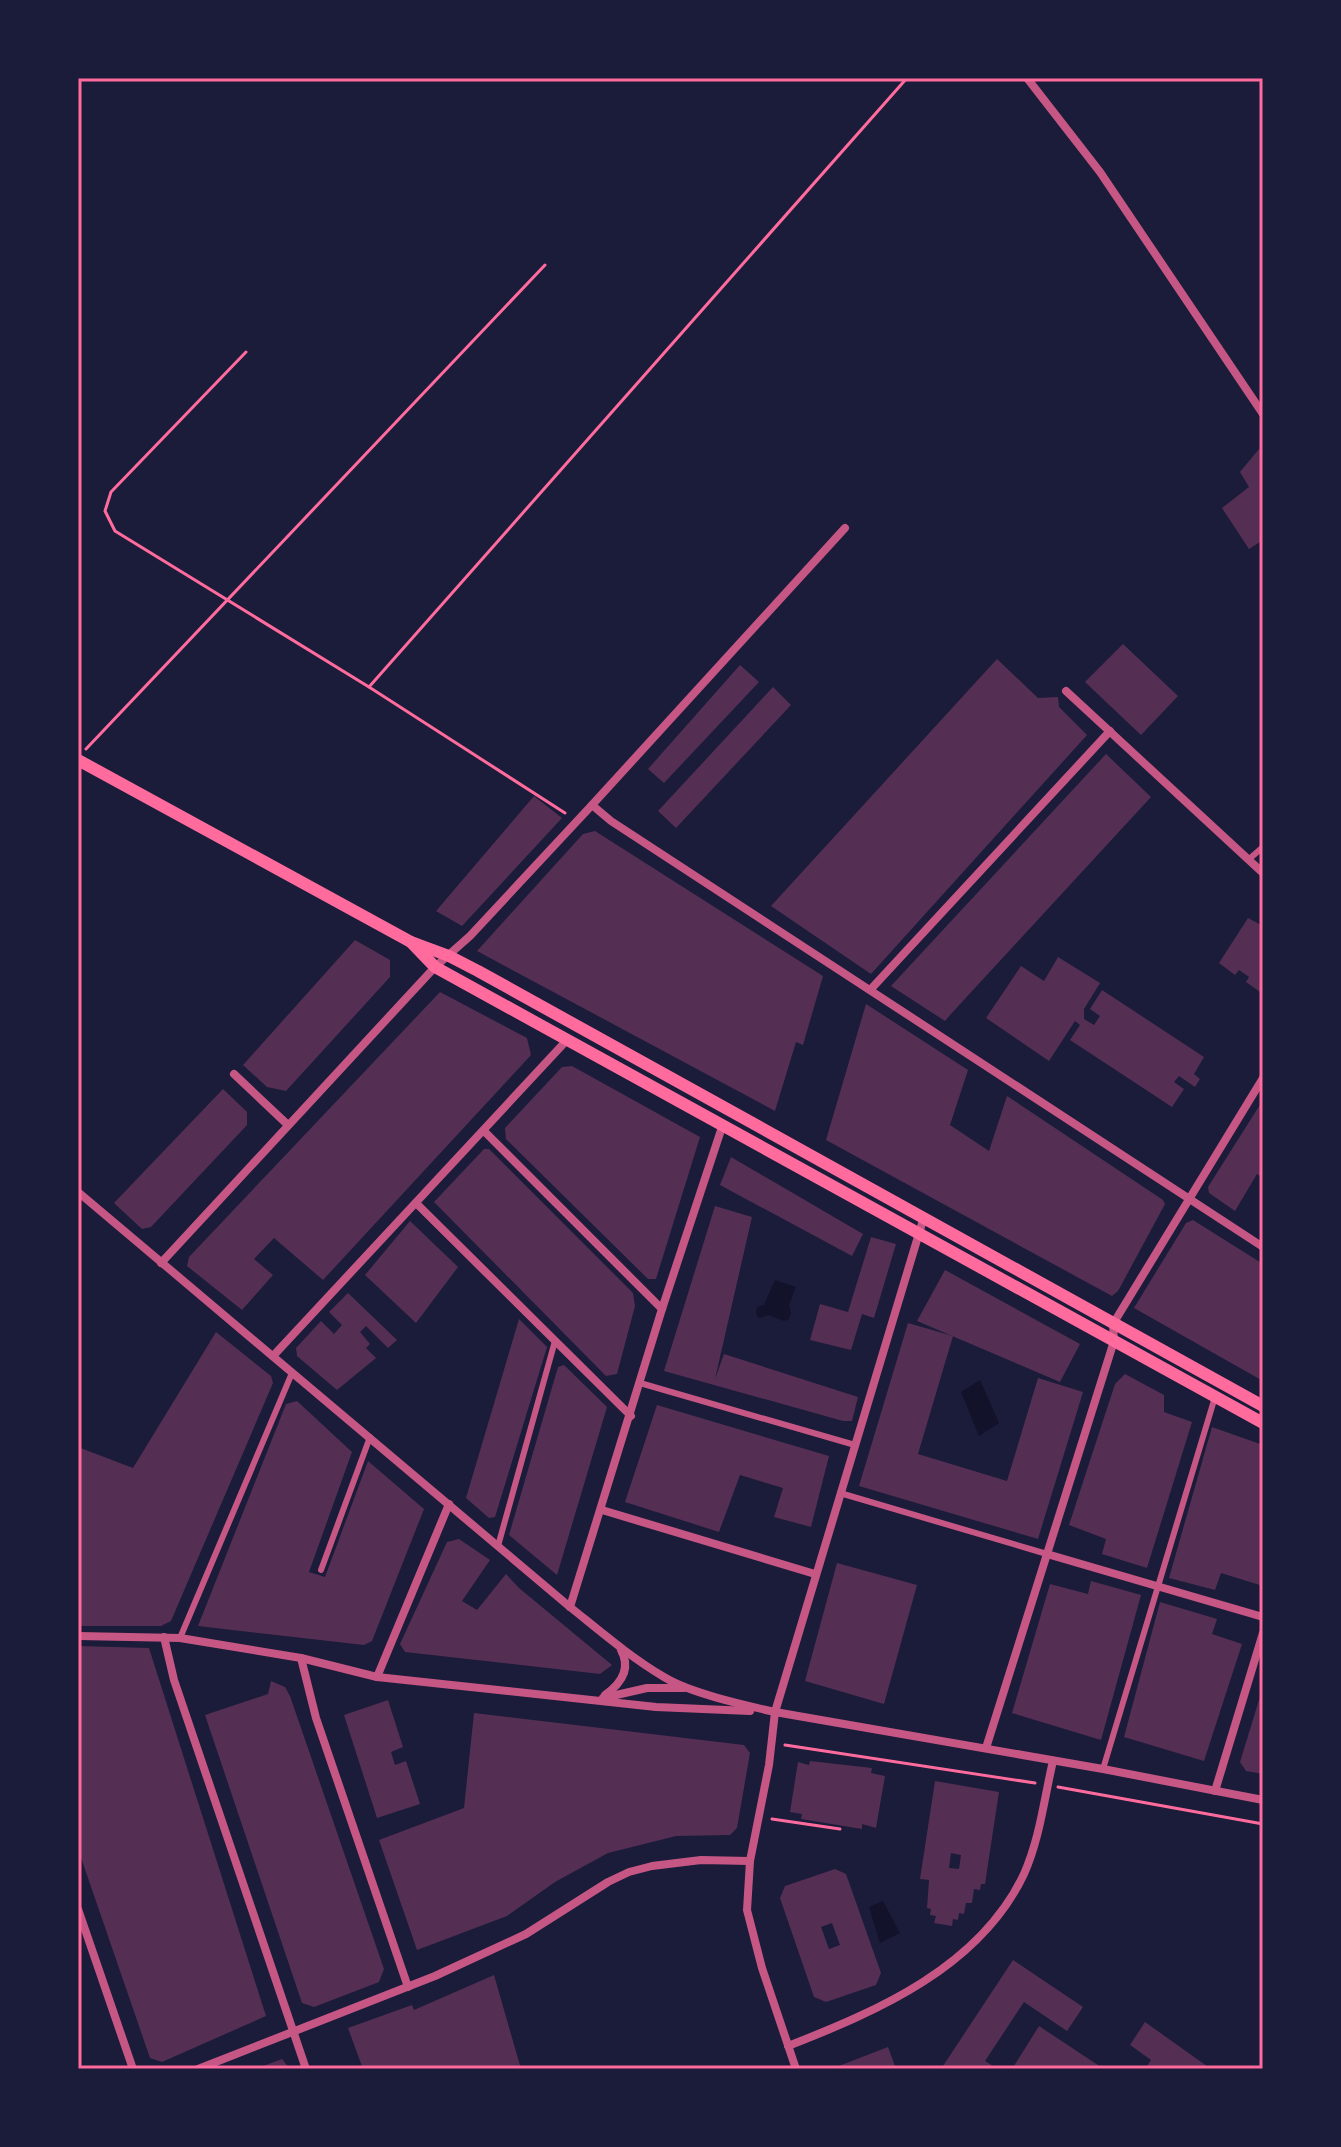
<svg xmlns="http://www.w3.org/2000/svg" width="1341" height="2147" viewBox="0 0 1341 2147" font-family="'Space Grotesk',sans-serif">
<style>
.water{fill:#12122b}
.building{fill:#542f53;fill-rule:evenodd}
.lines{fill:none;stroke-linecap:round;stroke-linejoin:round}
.path{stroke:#ff6b9d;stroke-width:3}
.pedestrian{stroke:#c65784;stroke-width:6}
.minor{stroke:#c65784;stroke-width:8}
.primary{stroke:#ff6b9d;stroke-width:12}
.trunk{stroke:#ff6b9d;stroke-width:12}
.neatline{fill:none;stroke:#ff6b9d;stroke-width:3}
</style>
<rect width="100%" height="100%" fill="#1b1b3a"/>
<g class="water">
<polygon points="775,1280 796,1287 789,1305 791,1313 789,1319 784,1321 769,1315 759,1318 756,1314 757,1307 764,1305"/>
<polygon points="980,1380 999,1423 979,1436 961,1392"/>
<polygon points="883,1901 900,1933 880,1943 869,1907"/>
</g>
<g class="building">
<polygon points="1259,449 1263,455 1263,540 1249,549 1222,508 1249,487 1240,472"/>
<polygon points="1123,644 1178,696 1141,735 1085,682"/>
<polygon points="997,659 1038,698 1058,697 1059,707 1087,735 871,974 771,906"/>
<polygon points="740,665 759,682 664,783 648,769"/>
<polygon points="773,687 791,705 676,828 658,811"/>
<polygon points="1106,754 1151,797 951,1014 945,1021 891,986"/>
<polygon points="534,796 562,818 462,926 436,911"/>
<polygon points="595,831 823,976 803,1045 796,1042 775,1111 477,951 583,834"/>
<polygon points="1248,918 1263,926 1263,994 1246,982 1249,977 1239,970 1235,975 1219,963"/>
<polygon points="355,940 390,960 390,977 286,1091 267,1087 243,1065"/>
<polygon points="1058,957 1100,983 1084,1009 1084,1019 1094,1025 1100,1016 1090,1009 1102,990 1204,1057 1194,1074 1200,1079 1195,1087 1179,1076 1174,1082 1184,1089 1172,1107 1070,1040 1080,1025 1075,1021 1049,1061 986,1018 1021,966 1044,981"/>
<polygon points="440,992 527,1038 531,1055 323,1280 274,1238 254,1259 273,1275 242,1310 187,1266 189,1257"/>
<polygon points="866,1004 968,1070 950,1125 989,1151 1007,1096 1163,1200 1165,1204 1118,1291 1112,1296 826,1140"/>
<polygon points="572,1066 700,1137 656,1279 648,1279 506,1139 505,1128 562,1067"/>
<polygon points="223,1089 247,1112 247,1125 151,1227 142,1229 114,1203"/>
<polygon points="1263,1100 1263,1178 1257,1174 1235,1211 1209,1193 1208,1187"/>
<polygon points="484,1149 489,1149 633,1293 635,1306 617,1374 606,1376 434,1202"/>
<polygon points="731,1157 863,1234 852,1256 720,1185"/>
<polygon points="715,1206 752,1217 715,1379 724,1354 858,1397 852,1421 843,1421 664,1371"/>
<polygon points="1193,1220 1263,1264 1263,1381 1134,1308 1186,1223"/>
<polygon points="410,1221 458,1267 416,1323 365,1275"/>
<polygon points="871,1237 896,1244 874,1318 862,1314 851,1350 810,1340 820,1304 848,1312"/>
<polygon points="945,1270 1080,1344 1060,1382 917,1321"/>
<polygon points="348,1293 397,1340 388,1348 366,1326 360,1332 370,1344 366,1348 376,1358 337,1390 297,1356 296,1348 321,1321 334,1334 342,1325 329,1312"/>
<polygon points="519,1319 547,1347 495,1517 489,1518 466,1498"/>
<polygon points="908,1323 953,1336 918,1454 1007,1481 1038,1378 1083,1392 1038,1539 859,1486"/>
<polygon points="216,1332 271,1376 273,1383 171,1621 161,1626 78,1626 78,1447 133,1468"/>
<polygon points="564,1365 607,1407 557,1575 509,1535 558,1367"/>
<polygon points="1125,1374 1164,1395 1164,1412 1192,1422 1147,1568 1102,1554 1106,1539 1069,1525 1115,1384"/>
<polygon points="297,1401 352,1452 309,1572 325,1577 368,1461 424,1509 372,1641 364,1645 198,1626 286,1404"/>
<polygon points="657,1405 829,1456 811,1527 774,1517 783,1488 740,1475 719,1532 625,1502"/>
<polygon points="1212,1427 1263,1445 1263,1586 1221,1573 1215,1590 1169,1578"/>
<polygon points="459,1539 490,1560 462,1601 477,1610 506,1574 519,1588 612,1665 600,1674 405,1652 400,1644 447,1542"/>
<polygon points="837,1563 917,1585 884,1704 805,1681"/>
<polygon points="1091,1581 1141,1595 1101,1740 1012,1713 1050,1584 1088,1594"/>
<polygon points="1160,1602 1217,1619 1212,1634 1242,1644 1204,1761 1124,1737"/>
<polygon points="78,1646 149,1648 266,2016 162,2062 150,2058 78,1849"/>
<polygon points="271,1681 285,1687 290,1696 384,1969 379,1982 314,2007 302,2003 205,1715 268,1694"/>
<polygon points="1263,1687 1263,1774 1246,1771 1240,1762"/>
<polygon points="388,1700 403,1747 391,1752 395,1765 406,1761 420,1804 377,1818 344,1715"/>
<polygon points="474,1713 744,1745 750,1753 737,1828 730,1835 676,1836 608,1853 555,1882 507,1916 417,1950 379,1840 464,1808"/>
<polygon points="810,1761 872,1768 871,1773 885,1776 876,1828 862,1824 862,1829 801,1819 802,1814 790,1812 798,1762 809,1765"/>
<path d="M 935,1781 L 999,1792 L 985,1884 L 981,1884 L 980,1890 L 974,1889 L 972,1903 L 966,1903 L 964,1914 L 959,1913 L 958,1920 L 953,1919 L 952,1926 L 934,1923 L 936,1916 L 930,1915 L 931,1909 L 927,1908 L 929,1880 L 920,1879 ZM 951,1853 L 961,1855 L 959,1869 L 949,1868 Z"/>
<path d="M 835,1869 L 846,1874 L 881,1973 L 876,1985 L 826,2002 L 814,1997 L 780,1898 L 785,1886 ZM 832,1923 L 840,1945 L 829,1949 L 821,1927 Z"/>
<polygon points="1013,1960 1083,2007 1067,2031 1024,2002 985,2061 998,2069 941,2069"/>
<polygon points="494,1975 521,2069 363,2069 348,2028 412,2005 414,2010"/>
<polygon points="1145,2022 1211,2069 1145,2069 1151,2060 1130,2045"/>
<polygon points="1039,2026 1051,2034 1104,2069 1012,2069"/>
<polygon points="888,2047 896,2069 831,2069"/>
<polygon points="282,2059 290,2069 255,2069"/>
</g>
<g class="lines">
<g class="path">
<polyline points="246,352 111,492 105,511 115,531 369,687 565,813"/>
<polyline points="369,687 907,78"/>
<polyline points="86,749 545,265"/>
<polyline points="785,1745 1035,1783"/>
<polyline points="1058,1787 1263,1824"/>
<polyline points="772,1819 840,1829"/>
</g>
<g class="pedestrian">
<polyline points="1248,860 1263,847"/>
<polyline points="640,1383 855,1445"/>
<polyline points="840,1493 1047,1554"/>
<polyline points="498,1546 555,1341"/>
<polyline points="321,1570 370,1437"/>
<polyline points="180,1638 292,1373"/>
<polyline points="1103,1769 1215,1397"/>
</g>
<g class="minor">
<polyline points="1027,78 1100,172 1263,414"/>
<polyline points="1066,691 1263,873"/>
<polyline points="592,805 611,821 1263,1247"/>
<polyline points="871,989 1110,731"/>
<polyline points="234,1074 288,1125"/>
<polyline points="484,1131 662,1309"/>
<path d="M 78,1192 L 570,1607 C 600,1631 630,1657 664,1677 C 690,1693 744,1705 775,1712 L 1103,1769 L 1263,1800"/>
<polyline points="416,1203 631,1416"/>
<polyline points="161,1263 435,967 470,936 592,805 845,528"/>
<polyline points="274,1355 567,1040"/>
<polyline points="602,1510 815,1574"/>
<polyline points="1047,1554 1263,1617"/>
<polyline points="570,1607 662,1309 722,1127"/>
<polyline points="78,1636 180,1638 301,1658 377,1677 656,1707 750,1711"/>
<polyline points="164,1637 174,1680 306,2069"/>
<polyline points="301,1658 316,1718 408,1987"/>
<polyline points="377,1677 449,1504"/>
<path d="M 605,1695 C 622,1683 631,1668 621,1650"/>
<polyline points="603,1698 647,1688 684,1688"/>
<polyline points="986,1748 1114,1341 1113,1324 1263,1078"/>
<polyline points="1215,1791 1263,1633"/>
<polyline points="78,1909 133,2069"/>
<path d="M 788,2046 C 878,2011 980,1967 1024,1874 C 1040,1838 1044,1799 1053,1761"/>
<polyline points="198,2069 435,1976 526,1934 608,1882 629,1872 652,1866 701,1860 750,1861"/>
<polyline points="796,2069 762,1968 747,1910 750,1861 769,1765 775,1712 923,1220"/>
</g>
<g class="primary">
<polyline points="411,942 435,967 1263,1423"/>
<polyline points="414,943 449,956 478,971 1263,1406"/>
</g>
<polyline class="trunk" points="78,760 411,942"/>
</g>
<rect width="1341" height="2147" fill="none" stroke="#1b1b3a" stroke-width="160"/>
<rect x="80" y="80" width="1181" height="1987" class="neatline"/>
</svg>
